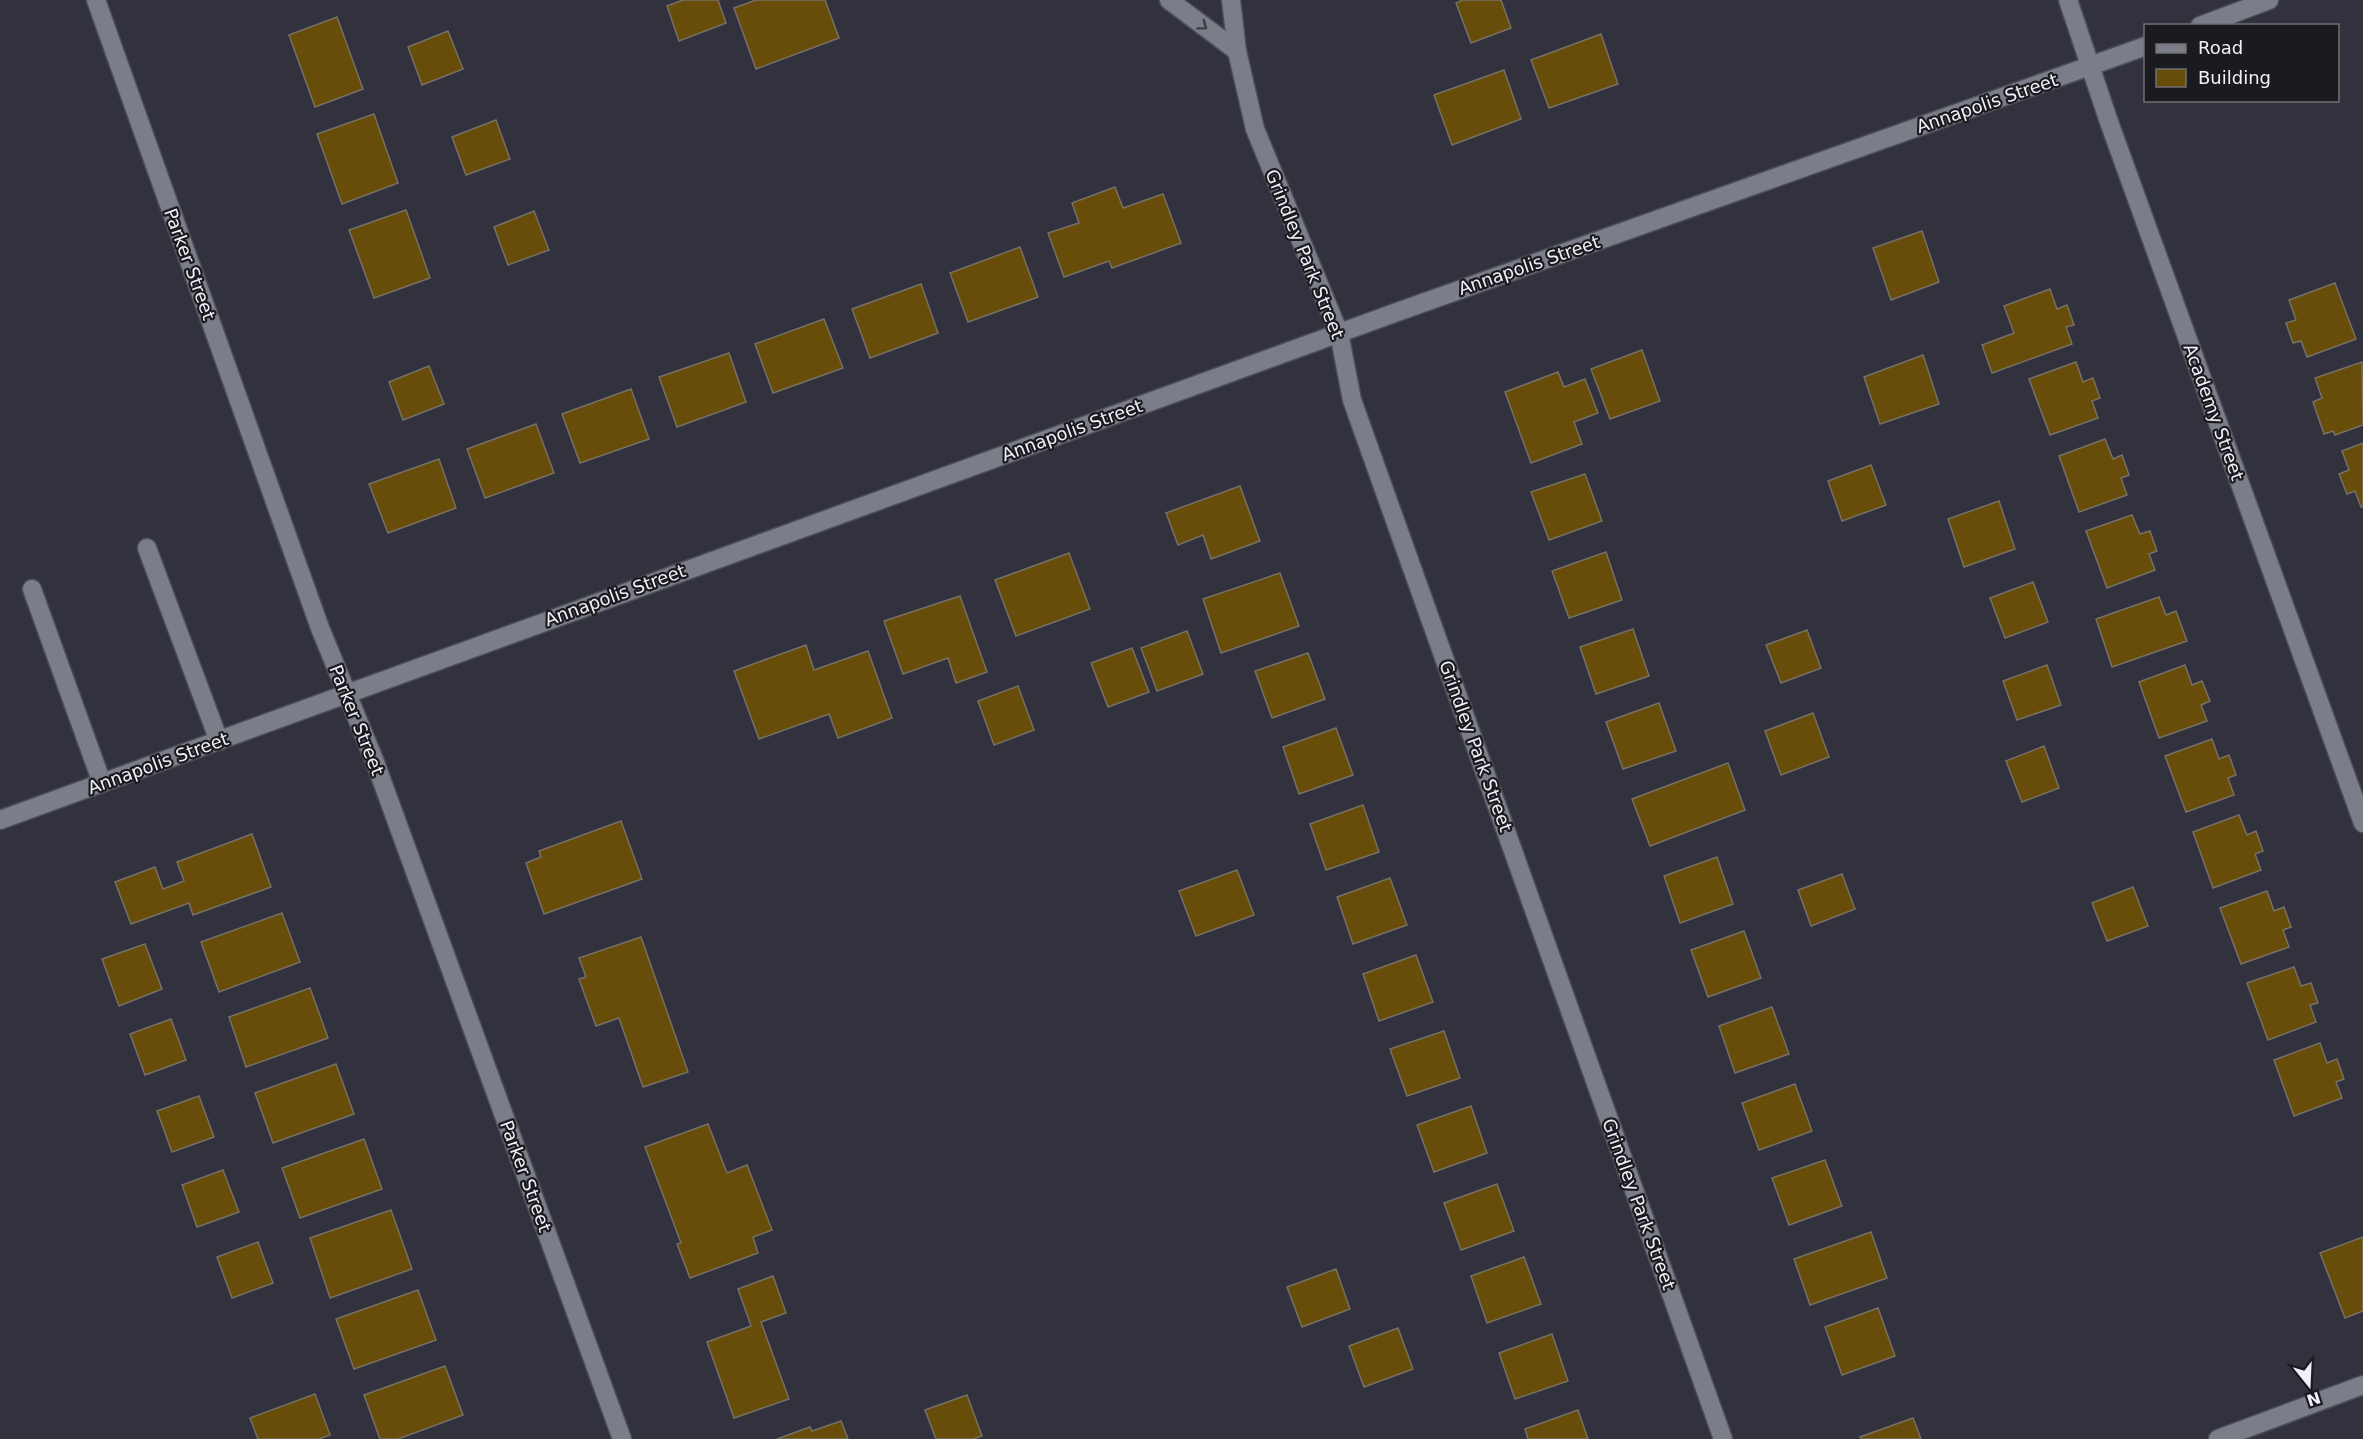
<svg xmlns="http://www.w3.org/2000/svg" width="2363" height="1439" viewBox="0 0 2363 1439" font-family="'DejaVu Sans',sans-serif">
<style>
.building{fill:#684d0a;stroke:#767065;stroke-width:1.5}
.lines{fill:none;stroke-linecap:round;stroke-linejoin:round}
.service-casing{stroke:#4d4e57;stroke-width:21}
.minor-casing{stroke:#4d4e57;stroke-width:21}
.tertiary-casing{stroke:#4d4e57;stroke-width:21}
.service{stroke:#7b7d89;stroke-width:18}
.minor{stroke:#7b7d89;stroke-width:18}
.tertiary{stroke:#7b7d89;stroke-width:18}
.oneway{stroke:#3c3d44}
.labels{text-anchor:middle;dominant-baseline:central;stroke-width:4.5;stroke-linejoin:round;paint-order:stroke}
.street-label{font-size:18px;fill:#f0f1f8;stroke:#1a1a1f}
</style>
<rect width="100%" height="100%" fill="#31323d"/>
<g class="building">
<polygon points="683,0 718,0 726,23 679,41 667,6"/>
<polygon points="756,0 825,0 839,38 756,69 734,8"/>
<polygon points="1463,0 1501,0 1511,28 1471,43 1456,3"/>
<polygon points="337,17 363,89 315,107 289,35"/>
<polygon points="448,31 463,69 422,85 408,47"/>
<polygon points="1601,34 1618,84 1549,108 1531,60"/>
<polygon points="1504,70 1521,119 1452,145 1434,95"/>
<polygon points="374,114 398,183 342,204 317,134"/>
<polygon points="496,120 510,159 466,175 452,137"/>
<polygon points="1115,187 1123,208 1163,194 1181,243 1112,268 1109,261 1064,277 1048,233 1079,223 1072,203"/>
<polygon points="406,210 430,278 374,298 349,230"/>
<polygon points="534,211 549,250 508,265 494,227"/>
<polygon points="1922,231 1939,282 1891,300 1873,248"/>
<polygon points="1020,247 1038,297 968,322 950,273"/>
<polygon points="2335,283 2356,339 2307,357 2301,341 2293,343 2286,323 2296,320 2289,300"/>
<polygon points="921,284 938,333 870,358 852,309"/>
<polygon points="2050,289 2057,309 2067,305 2074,325 2066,327 2072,344 1992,373 1982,345 2014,333 2004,306"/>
<polygon points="824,319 843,368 773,393 755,344"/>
<polygon points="1642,350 1660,401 1610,419 1591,369"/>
<polygon points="729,353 746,402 677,427 659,377"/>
<polygon points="1923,355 1939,404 1880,424 1864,377"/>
<polygon points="2076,362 2083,382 2093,378 2100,398 2092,401 2098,418 2050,435 2029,379"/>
<polygon points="2362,362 2363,425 2335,435 2333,431 2324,434 2313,402 2322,398 2315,378"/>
<polygon points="429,366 444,404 403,420 389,382"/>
<polygon points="1558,372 1564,387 1585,379 1598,413 1574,422 1582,444 1531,463 1505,392"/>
<polygon points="631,389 649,439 580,463 562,414"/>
<polygon points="536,424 554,473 485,498 467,449"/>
<polygon points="2105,439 2113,459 2122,455 2129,475 2121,478 2127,495 2079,512 2059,456"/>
<polygon points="2363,443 2363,507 2361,507 2355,491 2347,494 2339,474 2349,470 2342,451"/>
<polygon points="439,459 456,508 388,533 369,484"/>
<polygon points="1871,465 1886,505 1842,521 1828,481"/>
<polygon points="1585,474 1602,521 1549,540 1531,492"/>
<polygon points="1240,486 1260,541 1211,559 1203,535 1178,545 1166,513"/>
<polygon points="1999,501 2015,549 1964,567 1948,519"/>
<polygon points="2132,515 2140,534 2150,531 2157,551 2149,554 2155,570 2107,588 2086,531"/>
<polygon points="1606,552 1622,600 1569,618 1552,571"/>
<polygon points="1069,553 1090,609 1016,636 995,580"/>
<polygon points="1280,573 1299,626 1221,653 1203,599"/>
<polygon points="2033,582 2048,622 2005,638 1990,598"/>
<polygon points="960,596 987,672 956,683 948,658 903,674 884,621"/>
<polygon points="2159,597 2166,615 2176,611 2187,641 2112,667 2096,619"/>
<polygon points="1633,629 1649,676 1596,694 1580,647"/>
<polygon points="1807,630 1821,668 1781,683 1766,645"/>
<polygon points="1187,631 1203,674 1157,691 1141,648"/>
<polygon points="806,645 814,670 868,651 892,718 838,738 829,714 759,739 734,671"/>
<polygon points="1132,648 1149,692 1108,707 1091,663"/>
<polygon points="1308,653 1325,699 1272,718 1255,671"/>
<polygon points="2047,665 2061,705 2017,720 2003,681"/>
<polygon points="2185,665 2192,685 2202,681 2210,701 2201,705 2207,721 2159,738 2139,682"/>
<polygon points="1018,686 1034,730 994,745 978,701"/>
<polygon points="1659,703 1676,751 1623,769 1606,722"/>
<polygon points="1813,713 1829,757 1781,775 1765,731"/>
<polygon points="1336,728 1353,775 1299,794 1283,747"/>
<polygon points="2212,739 2219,759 2229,755 2236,775 2228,778 2234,795 2186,812 2165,756"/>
<polygon points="2044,746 2059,788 2022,802 2006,761"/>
<polygon points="1728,763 1745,810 1650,846 1632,799"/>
<polygon points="1363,805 1379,852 1326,870 1310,824"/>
<polygon points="2239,815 2247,835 2256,831 2263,851 2255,854 2261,870 2213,888 2193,832"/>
<polygon points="621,821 642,879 544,914 526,863 541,857 539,851"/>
<polygon points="252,834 271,887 193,915 189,903 131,924 115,882 155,867 163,889 184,881 177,862"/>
<polygon points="1717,857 1733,904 1680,923 1664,876"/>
<polygon points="1237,870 1254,915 1196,936 1179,891"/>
<polygon points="1842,874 1855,909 1811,926 1798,890"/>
<polygon points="1390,878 1407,925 1353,944 1337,897"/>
<polygon points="2133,887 2148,926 2107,941 2092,903"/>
<polygon points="2267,891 2274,911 2284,907 2291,927 2283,930 2289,947 2241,964 2220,908"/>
<polygon points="282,913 300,962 219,992 201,942"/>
<polygon points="1744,931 1761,978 1708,997 1691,950"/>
<polygon points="641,937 688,1072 643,1087 619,1018 596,1026 579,979 586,977 579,958"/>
<polygon points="145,944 162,989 119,1006 102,959"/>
<polygon points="1416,955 1433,1002 1379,1021 1363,974"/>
<polygon points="2294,967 2301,986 2311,983 2318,1003 2310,1005 2316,1022 2268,1040 2247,983"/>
<polygon points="310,988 328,1038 246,1067 229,1017"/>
<polygon points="1772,1007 1789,1054 1735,1073 1719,1026"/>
<polygon points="171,1019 186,1060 145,1075 130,1034"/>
<polygon points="1444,1031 1460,1078 1407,1096 1390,1049"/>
<polygon points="2320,1043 2327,1063 2337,1059 2344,1079 2336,1082 2342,1098 2294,1116 2274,1060"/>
<polygon points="336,1064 354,1114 273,1143 255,1093"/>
<polygon points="1795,1084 1812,1131 1759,1150 1742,1103"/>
<polygon points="199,1096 214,1137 172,1152 157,1111"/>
<polygon points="1471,1106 1487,1153 1434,1172 1417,1125"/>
<polygon points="708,1124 727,1173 747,1165 772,1230 753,1237 758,1253 690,1278 677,1244 681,1243 645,1147"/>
<polygon points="364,1139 382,1189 300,1218 282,1168"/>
<polygon points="1825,1160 1842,1206 1789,1225 1772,1178"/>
<polygon points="223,1170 239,1212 197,1227 182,1185"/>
<polygon points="1497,1184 1514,1231 1461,1250 1444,1203"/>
<polygon points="391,1210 412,1269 330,1298 310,1238"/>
<polygon points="1871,1232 1887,1278 1810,1305 1794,1259"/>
<polygon points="2363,1237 2363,1311 2345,1318 2320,1253"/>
<polygon points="258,1242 273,1283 232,1298 217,1257"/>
<polygon points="1524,1257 1541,1304 1487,1323 1471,1276"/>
<polygon points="1336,1269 1350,1309 1302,1327 1287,1287"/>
<polygon points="773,1276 786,1313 761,1322 789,1399 734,1418 707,1342 751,1326 738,1289"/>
<polygon points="418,1290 436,1340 354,1369 336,1319"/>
<polygon points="1878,1308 1895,1356 1842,1375 1825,1327"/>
<polygon points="1398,1328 1413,1369 1364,1387 1349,1346"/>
<polygon points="1552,1334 1568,1381 1515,1399 1499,1353"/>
<polygon points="445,1366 463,1415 398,1439 380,1439 364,1395"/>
<polygon points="315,1394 330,1435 319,1439 258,1439 250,1418"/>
<polygon points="967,1395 982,1436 973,1439 936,1439 925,1410"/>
<polygon points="1578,1410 1588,1439 1528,1439 1525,1429"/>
<polygon points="1913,1418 1921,1439 1861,1439 1860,1437"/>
<polygon points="841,1421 848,1439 777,1439 810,1427 812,1431"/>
</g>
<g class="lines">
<defs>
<g id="service">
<polyline points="147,548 219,741"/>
<polyline points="32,589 102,783"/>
</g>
<g id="minor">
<polyline points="96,0 320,628 375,762 622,1439"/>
<polyline points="1169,0 1237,51"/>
<polyline points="1231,0 1237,51 1255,129 1339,333 1352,400 1723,1439"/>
<polyline points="2068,0 2109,122 2363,823"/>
<polyline points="2218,1439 2363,1385"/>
</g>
<g id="tertiary">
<polyline points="2200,26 2269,0"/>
<polyline points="0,820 1400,311 2146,46"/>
</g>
</defs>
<use href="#service" class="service-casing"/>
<use href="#minor" class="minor-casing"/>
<use href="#tertiary" class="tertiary-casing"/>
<use href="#service" class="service"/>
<use href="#minor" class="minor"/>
<use href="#tertiary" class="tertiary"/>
</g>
<defs><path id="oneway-chevron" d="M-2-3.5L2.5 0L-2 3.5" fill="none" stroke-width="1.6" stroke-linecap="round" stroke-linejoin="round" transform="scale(1.5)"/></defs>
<use class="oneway" href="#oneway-chevron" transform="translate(1203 26) rotate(37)"/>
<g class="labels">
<g class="street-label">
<text transform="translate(1987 103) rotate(-19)">Annapolis Street</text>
<text transform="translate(1305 254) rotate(68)">Grindley Park Street</text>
<text transform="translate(190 264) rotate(70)">Parker Street</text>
<text transform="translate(1529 265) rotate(-19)">Annapolis Street</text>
<text transform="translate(2214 412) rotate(70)">Academy Street</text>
<text transform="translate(1072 430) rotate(-20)">Annapolis Street</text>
<text transform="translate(615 595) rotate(-20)">Annapolis Street</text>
<text transform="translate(357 720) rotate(68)">Parker Street</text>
<text transform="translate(1476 746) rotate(70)">Grindley Park Street</text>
<text transform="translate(158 763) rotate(-20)">Annapolis Street</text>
<text transform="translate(526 1176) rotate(70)">Parker Street</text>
<text transform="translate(1639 1204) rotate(70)">Grindley Park Street</text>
</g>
</g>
<rect x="2144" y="24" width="195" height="78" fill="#1a1a1f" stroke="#707076" stroke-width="1.5"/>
<rect x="2156" y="44" width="30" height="9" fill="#7b7d89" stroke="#707076" stroke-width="1.5"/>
<text x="2198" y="54" font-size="18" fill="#f0f1f8">Road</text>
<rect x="2156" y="69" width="30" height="18" fill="#684d0a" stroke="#707076" stroke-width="1.5"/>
<text x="2198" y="84" font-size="18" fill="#f0f1f8">Building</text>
<g transform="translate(2309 1385) rotate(162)" stroke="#1a1a1f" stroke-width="4.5" paint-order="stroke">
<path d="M0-4.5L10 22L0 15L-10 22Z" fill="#f0f1f8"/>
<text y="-9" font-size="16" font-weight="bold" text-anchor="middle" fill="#f0f1f8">N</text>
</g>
</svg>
